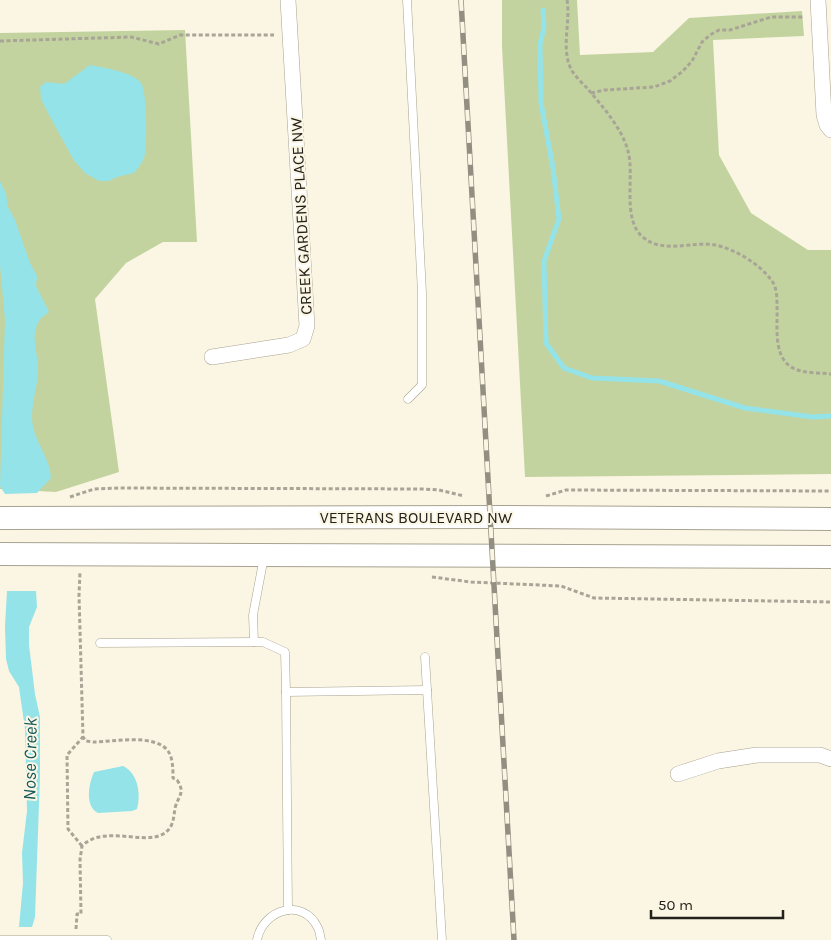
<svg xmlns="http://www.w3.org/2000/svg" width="831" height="940" viewBox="0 0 831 940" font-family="Karla,sans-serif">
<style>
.green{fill:#c3d39f}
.water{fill:#94e3e9}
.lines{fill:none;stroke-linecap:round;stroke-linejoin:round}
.stream{stroke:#94e3e9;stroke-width:5}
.service-casing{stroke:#a7a291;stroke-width:9}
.minor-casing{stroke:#a7a291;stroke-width:16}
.secondary-casing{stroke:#a7a291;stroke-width:24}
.path{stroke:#a8a597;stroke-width:3;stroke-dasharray:4 2.5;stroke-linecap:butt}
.service{stroke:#fff;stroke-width:8}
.minor{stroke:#fff;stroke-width:15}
.secondary{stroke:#fff;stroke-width:22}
.rail-casing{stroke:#928e81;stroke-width:5.5}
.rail{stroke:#fbf6e3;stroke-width:4;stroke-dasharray:11;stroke-linecap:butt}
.labels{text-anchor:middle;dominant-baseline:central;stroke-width:4;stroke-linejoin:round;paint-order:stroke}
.street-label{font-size:16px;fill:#23211b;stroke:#fbf6e3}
.water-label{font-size:18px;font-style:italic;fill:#16595e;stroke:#fbf6e3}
</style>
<rect width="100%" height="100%" fill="#fbf6e3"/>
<g class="green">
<polygon points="502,0 577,0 580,55 653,52 689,18 802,11 804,36 713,40 719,155 751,213 808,250 831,250 831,474 525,477 502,47"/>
<polygon points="185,30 197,242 163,242 126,263 95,299 119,472 56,492 0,489 0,33"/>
</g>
<g class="water">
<path d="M 90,65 C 104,68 133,72 141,83 C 147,91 147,142 145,153 C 144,161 139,167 134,173 L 117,177 L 109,181 L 99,181 L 85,173 L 73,159 L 47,111 L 41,99 L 40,87 L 46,82 L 64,84 Z"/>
<path d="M 0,181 L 6,194 L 8,207 L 15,220 L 30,263 L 37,276 L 36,286 L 49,312 C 45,315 40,318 38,323 C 31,336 37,351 38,365 C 39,386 29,406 33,427 C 37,445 50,459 51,478 L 37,493 L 5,494 L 0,486 L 5,320 L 0,265 Z"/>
<polygon points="7,591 36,591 37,607 29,627 29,645 35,694 40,717 40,776 35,917 32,927 19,927 23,883 22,853 27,811 25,729 19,687 9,671 6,659 5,626"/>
<path d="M 123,766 C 138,773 141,794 137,809 L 132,811 L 98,813 C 84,806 89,783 94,772 Z"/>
</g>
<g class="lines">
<polyline class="stream" points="543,10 544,27 540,44 541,103 553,168 559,219 544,261 546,343 564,368 592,378 659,381 745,408 813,417 831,416"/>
<defs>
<g id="service">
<polyline points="407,0 422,293 422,385 408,399"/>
<polyline points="254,642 253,615 264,557"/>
<polyline points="100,643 263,642 285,652 286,692"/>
<polyline points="425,657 427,690"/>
<polyline points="288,910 286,692 427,690 442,940"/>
<polyline points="0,940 107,940"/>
<path d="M 257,940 C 263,909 303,897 318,928 C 320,932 320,936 321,940"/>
</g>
<g id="minor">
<polyline points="818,0 824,115 827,125 831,130"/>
<polyline points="212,357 289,345 303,339 307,326 288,0"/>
<polyline points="678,774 718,761 757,755 820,755 831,759"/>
</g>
<g id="secondary">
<polyline points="0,518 489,517 831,519"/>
<polyline points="0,554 831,557"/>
</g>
</defs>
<use href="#service" class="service-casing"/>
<use href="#minor" class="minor-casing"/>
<use href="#secondary" class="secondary-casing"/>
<g class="path">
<path d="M 567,0 C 571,23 560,49 572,71 C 576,77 582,83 587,88 C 602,106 622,128 628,151 C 635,176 621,221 644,238 C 664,254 692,241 715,245 C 735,249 760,264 772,281 C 777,288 777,298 777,306 C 778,329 771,364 801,371 C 810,373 821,373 831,374"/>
<polyline points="0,41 131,37 159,44 180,35 274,35"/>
<polyline points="591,93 605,90 654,87 670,81 683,71 692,61 702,42 710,35 719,30 730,30 771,17 803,17"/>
<polyline points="546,496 566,490 831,491"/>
<polyline points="70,497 94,489 119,488 424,489 439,490 464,496"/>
<polyline points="432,577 471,582 561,586 594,598 831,602"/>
<polyline points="82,846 68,829 67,755 83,737"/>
<path d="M 76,929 L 77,914 L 81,914 L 80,860 L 82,846 C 107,821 156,853 171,826 C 174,820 174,814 175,808 C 178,796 186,793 177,780 L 173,778 C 173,770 173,758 168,751 C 155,733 112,742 93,742 L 86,741 L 83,737 L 79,595 L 80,572"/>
</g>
<use href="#service" class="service"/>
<use href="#minor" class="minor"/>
<use href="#secondary" class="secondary"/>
<defs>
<polyline id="rail" points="461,0 514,940"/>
</defs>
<use href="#rail" class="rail-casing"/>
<use href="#rail" class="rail"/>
</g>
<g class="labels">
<g class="street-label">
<text transform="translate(301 216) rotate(-93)">CREEK GARDENS PLACE NW</text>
<text x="416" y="517">VETERANS BOULEVARD NW</text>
</g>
<g class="water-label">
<text transform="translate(30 759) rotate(-89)">Nose Creek</text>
</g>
</g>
<path d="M651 910v8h132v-8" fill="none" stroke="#23211b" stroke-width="2.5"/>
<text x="658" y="910" font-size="15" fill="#23211b" stroke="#fbf6e3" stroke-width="4" paint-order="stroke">50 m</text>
</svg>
